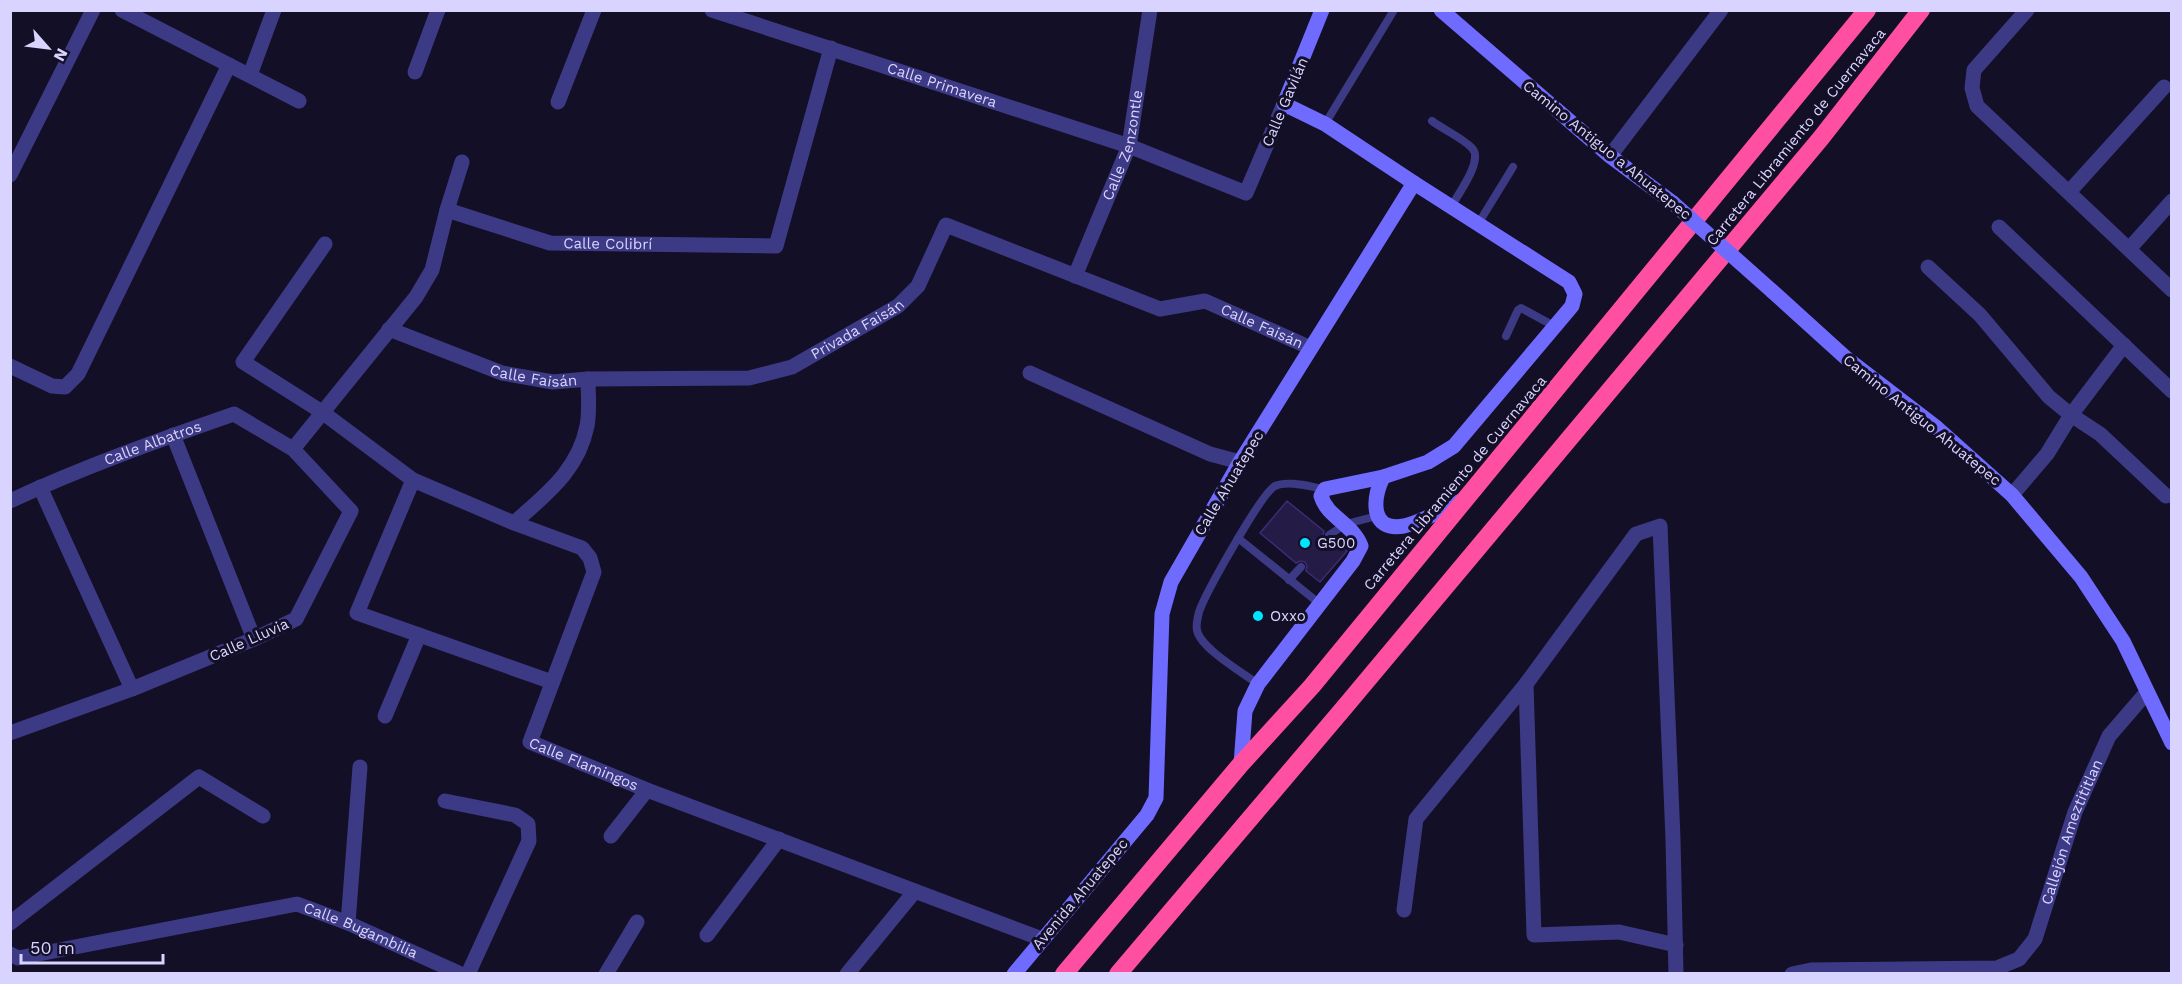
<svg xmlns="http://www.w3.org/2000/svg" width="2182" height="984" viewBox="0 0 2182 984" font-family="'Work Sans',sans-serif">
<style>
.building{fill:#241b47;stroke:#3b2d73;stroke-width:1.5}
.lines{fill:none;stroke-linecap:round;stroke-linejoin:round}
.lane{stroke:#3d3a85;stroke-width:8}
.street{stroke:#3d3a85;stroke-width:15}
.secondary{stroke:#6f6bff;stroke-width:15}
.highway{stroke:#ff4fa3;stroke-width:18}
.secondary-bridge{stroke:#6f6bff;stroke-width:15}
.poi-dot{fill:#00e5ff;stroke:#130f26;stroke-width:2}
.labels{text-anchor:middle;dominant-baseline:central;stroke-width:6;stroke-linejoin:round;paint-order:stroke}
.street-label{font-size:15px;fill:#d9d4ff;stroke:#130f26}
.poi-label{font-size:15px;fill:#d9d4ff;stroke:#130f26;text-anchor:start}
</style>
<rect width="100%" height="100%" fill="#130f26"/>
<polygon class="building" points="1287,501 1324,531 1323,536 1326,540 1334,540 1347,551 1320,582 1306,571 1307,566 1305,562 1300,561 1296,563 1260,533"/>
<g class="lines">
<g class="lane">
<path d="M 1432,121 C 1444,130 1461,137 1472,148 C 1484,160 1458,194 1451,207"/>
<polyline points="1325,124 1394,10"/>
<polyline points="1478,224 1513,167"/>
<polyline points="1506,336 1518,310 1521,308 1556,327"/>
<polyline points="1329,535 1346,524 1377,516"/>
<polyline points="1238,538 1320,604"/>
<polyline points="1289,580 1301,567"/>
<path d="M 1258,684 C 1243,673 1200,648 1197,630 C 1196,626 1198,616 1199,612 C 1205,594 1262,492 1275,486 C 1288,480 1311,487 1325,489"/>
</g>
<g class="street">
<polyline points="122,10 299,101"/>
<path id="s1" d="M 712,10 L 1129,146 L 1246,193 L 1284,104"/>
<polyline points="2027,10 1974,70 1972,88 1977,106 2172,290"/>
<polyline points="415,72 438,10"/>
<polyline points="250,75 274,10"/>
<polyline points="558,102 594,10"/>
<polyline points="1610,156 1721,10"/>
<polyline points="10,175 93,10"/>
<polyline points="2069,192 2164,87"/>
<path id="s2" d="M 447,210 L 550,243 L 776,246 L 831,48"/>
<polyline points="1999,227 2172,391"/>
<path id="s3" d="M 325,244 L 243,362 L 322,412 L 413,480 L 514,523 L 582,548 L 590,558 L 594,572 L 530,742 L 647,790 L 1042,939"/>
<polyline points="2129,249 2172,201"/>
<polyline points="1928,267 1980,315 2049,397 2071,415 2100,434 2166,496"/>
<path id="s4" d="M 1075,276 L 1129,146 L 1150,10"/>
<path id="s5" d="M 389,329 L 502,373 L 553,382 L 588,379 L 749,378 L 792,367 L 898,306 L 918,286 L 946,225 L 1160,309 L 1205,301 L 1311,348"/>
<polyline points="10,366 52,386 65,387 78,374 229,65"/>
<polyline points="1030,373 1210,454 1240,462"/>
<polyline points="173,435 254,639"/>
<polyline points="293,449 416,297 432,270 447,210 462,162"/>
<polyline points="413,480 357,613 552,682"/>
<polyline points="40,487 132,689"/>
<polyline points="2012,495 2047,454 2071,415 2124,345"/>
<path id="s6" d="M 10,501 C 83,467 159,440 234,414 L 293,449 L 351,511 L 296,619 L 254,639 L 132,689 L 10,733"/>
<path d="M 514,523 C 546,494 578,471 587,426 C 590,411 588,394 588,379"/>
<polyline points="1526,684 1534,935 1619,932 1676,945"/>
<polyline points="385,716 419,635"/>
<polyline points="445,801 515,815 528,824 529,841 468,974"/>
<polyline points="611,836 647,790"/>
<polyline points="1404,910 1416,819 1526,684 1636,534 1660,526 1673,839 1676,974"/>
<polyline points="10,923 199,777 263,816"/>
<polyline points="348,923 360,767"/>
<polyline points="707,935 779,839"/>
<path id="s7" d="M 10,954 L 18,958 L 297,904 L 348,923 L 461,974"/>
<polyline points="606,974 637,922"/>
<polyline points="847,974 915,891"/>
<path id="s8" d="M 1792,974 L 1811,970 L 1997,968 L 2019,959 L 2035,939 L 2075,812 L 2109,736 L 2147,692"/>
</g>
<g class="secondary">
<polyline points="1441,10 1610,156 1673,203"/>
<polyline points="1772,291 1846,358 1937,428 2012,495 2081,577 2123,641 2172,743"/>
<path d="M 1383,477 C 1373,498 1369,532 1404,526 C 1423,522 1447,507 1465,499"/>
<path d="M 1241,764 L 1245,711 L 1258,684 L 1353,561 L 1361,546 C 1352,523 1327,517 1321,496 L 1325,489 L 1383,477 L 1428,462 L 1454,446 L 1572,306 L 1575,294 L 1569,282 L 1414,183 L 1325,124 L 1284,104 L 1322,10"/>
<polyline points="1014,974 1147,815 1156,798 1162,614 1171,582 1240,462 1414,183"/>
</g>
<g class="highway">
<polyline points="1064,974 1241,764 1312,686 1867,10"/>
<polyline points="1118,974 1343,709 1821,138 1921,10"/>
</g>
<polyline class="secondary-bridge" points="1673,203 1772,291"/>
</g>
<g class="poi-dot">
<circle cx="1305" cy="543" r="6"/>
<circle cx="1258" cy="616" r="6"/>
</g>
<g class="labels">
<g class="street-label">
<text stroke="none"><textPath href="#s1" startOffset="242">Calle Primavera</textPath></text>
<text transform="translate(1285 102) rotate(-67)">Calle Gavilán</text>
<text transform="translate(1796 137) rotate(-51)">Carretera Libramiento de Cuernavaca</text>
<text stroke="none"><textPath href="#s4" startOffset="140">Calle Zenzontle</textPath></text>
<text transform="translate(1607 150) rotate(39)">Camino Antiguo a Ahuatepec</text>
<text stroke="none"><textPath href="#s2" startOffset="166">Calle Colibrí</textPath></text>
<text stroke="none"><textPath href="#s5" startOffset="969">Calle Faisán</textPath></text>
<text stroke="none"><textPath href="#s5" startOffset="489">Privada Faisán</textPath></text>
<text stroke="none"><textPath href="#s5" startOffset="153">Calle Faisán</textPath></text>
<text transform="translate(1922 420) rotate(39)">Camino Antiguo Ahuatepec</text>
<text stroke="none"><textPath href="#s6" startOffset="154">Calle Albatros</textPath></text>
<text transform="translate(1229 483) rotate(-59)">Calle Ahuatepec</text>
<text transform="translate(1455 483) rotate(-50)">Carretera Libramiento de Cuernavaca</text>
<text transform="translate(249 640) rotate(-24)">Calle Lluvia</text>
<text stroke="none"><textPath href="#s3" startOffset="800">Calle Flamingos</textPath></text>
<text stroke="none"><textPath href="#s8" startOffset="368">Callejón Ameztititlan</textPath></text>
<text transform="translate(1080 894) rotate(-50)">Avenida Ahuatepec</text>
<text stroke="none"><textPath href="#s7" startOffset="362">Calle Bugambilia</textPath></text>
</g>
<g class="poi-label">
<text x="1317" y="543">G500</text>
<text x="1270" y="616">Oxxo</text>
</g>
</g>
<rect width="2182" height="984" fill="none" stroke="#d9d4ff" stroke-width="24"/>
<g transform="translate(48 48) rotate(118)" stroke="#130f26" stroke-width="4.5" paint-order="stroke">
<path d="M0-4.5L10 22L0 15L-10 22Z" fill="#d9d4ff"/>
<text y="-9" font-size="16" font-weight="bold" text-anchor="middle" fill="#d9d4ff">N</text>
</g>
<path d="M21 954v9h142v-9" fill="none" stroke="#d9d4ff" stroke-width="3"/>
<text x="30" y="954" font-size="18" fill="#d9d4ff" stroke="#130f26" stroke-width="4.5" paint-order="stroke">50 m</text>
</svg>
